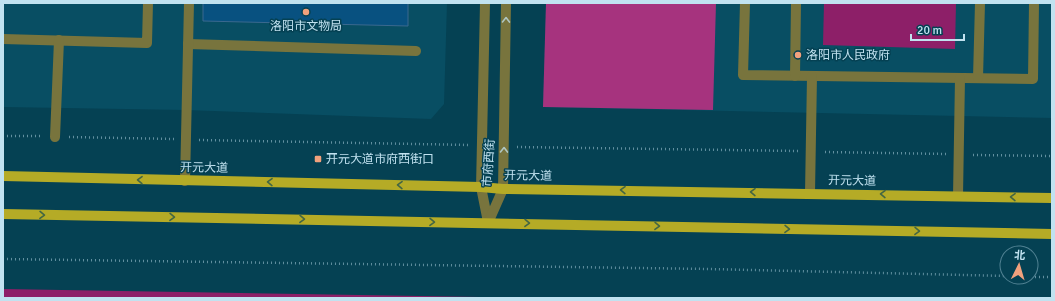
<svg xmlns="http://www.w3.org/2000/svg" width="1055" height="301" viewBox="0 0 1055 301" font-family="Signika,'Noto Sans SC',sans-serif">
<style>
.built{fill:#084e63}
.green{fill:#8d1f68}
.forest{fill:#a6337e}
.building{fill:#085180;stroke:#3b698f}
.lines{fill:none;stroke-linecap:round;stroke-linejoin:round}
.path{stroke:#6290a0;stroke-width:2.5;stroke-dasharray:1 3;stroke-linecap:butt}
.minor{stroke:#78743d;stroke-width:10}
.major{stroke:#b5ab26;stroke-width:10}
.oneway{stroke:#afc6c3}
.oneway2{stroke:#436643}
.poi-dot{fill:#f1a17d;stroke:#054153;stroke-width:1.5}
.labels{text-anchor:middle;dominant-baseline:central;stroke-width:3;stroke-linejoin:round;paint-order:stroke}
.poi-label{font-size:12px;fill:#c1e2f0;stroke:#054153;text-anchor:start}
.street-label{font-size:12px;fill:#c1e2f0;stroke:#054153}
</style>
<rect width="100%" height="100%" fill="#054153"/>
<g class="built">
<polygon points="3,3 447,3 444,104 431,119 186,110 3,107"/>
<polygon points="546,3 1052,3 1052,118 543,107"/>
</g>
<g class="green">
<polygon points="824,3 956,3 955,49 823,45"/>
<polygon points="3,289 537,298 3,298"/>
</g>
<polygon class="forest" points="546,3 716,3 713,110 543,107"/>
<polygon class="building" points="203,3 408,3 408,26 203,21"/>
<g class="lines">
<g class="path">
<polyline points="3,136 42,136"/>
<polyline points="69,137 174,139"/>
<polyline points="199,140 470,145"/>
<polyline points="517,147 798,151"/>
<polyline points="825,152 946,154"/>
<polyline points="973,155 1052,156"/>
<polyline points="3,259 709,269 1007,276"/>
<polyline points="1031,277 1052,277"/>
</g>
<g class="minor">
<polyline points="485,3 481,187 488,222"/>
<polyline points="745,3 743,75 1033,79 1034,3"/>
<polyline points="3,39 147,43 148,3"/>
<polyline points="188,44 416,51"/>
<polyline points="795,76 796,3"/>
<polyline points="978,78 980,3"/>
<polyline points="55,137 59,40"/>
<polyline points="185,181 189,3"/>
<polyline points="810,193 812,76"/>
<polyline points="958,196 960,78"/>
<polyline points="488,223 503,189 506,3"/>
</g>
<g class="major">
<polyline points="3,176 481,187 503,189 1052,198"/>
<polyline points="3,214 1052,234"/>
</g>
</g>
<defs><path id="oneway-chevron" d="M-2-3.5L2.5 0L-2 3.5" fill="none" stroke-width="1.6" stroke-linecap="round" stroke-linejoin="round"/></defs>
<g class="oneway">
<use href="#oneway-chevron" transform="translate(506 20) rotate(-89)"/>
<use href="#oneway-chevron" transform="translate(504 150) rotate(-89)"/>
</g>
<g class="oneway2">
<use href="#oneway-chevron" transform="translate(140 180) rotate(-179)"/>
<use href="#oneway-chevron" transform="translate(270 182) rotate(-179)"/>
<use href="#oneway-chevron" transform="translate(400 185) rotate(-179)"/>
<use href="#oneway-chevron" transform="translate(623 190) rotate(-179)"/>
<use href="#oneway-chevron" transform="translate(753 192) rotate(-179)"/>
<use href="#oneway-chevron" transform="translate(883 194) rotate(-179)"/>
<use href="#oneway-chevron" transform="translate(1013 197) rotate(-179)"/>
<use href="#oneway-chevron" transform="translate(42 215) rotate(1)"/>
<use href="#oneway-chevron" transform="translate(172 217) rotate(1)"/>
<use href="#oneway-chevron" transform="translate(302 219) rotate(1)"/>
<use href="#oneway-chevron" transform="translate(432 222) rotate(1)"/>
<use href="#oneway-chevron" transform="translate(527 223) rotate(1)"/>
<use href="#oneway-chevron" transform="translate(657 226) rotate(1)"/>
<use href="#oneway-chevron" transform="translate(787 229) rotate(1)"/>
<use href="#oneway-chevron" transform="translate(917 231) rotate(1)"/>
</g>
<g class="poi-dot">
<circle cx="306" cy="12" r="4"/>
<circle cx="798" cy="55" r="4"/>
<rect x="314" y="155" width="8" height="8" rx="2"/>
</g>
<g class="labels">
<g class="poi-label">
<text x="306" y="26" text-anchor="middle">洛阳市文物局</text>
<text x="806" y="55">洛阳市人民政府</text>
<text x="326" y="159">开元大道市府西街口</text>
</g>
<g class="street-label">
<text transform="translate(489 163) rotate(-86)">市府西街</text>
<text transform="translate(204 168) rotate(1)">开元大道</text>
<text transform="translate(528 176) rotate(1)">开元大道</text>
<text transform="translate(852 181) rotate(1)">开元大道</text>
</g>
</g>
<rect width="1055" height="301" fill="none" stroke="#c1e2f0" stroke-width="8"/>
<g transform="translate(1019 265) rotate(5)"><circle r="19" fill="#054153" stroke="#508192"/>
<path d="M0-3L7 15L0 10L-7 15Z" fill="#f1a17d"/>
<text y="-6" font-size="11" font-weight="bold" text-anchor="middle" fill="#c1e2f0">北</text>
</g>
<path d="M911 34v6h53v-6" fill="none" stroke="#c1e2f0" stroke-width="2"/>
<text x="917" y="34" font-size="12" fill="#c1e2f0" stroke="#054153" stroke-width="3" paint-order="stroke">20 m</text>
</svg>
